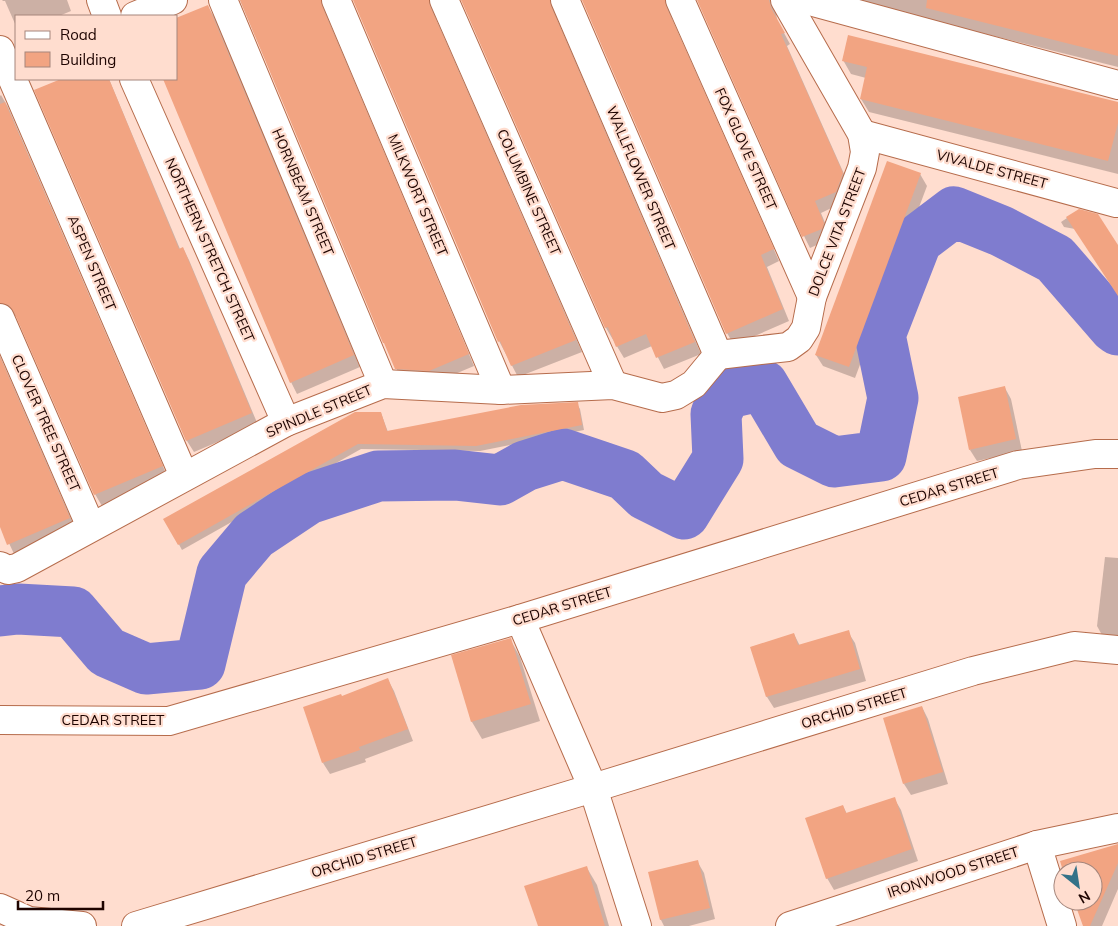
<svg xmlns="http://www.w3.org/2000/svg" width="1118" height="926" viewBox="0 0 1118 926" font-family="Mulish,sans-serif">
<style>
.shadow{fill:#0003}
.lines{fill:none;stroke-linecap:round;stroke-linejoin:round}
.river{stroke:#7f7ccf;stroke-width:51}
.building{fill:#f2a482}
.minor-casing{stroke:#b66c4c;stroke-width:30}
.minor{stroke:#fff;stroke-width:28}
.labels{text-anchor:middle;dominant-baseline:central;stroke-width:4.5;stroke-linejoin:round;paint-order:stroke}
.street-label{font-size:14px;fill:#1e0400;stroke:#ffddcf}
</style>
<rect width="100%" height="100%" fill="#ffddcf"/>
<g class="shadow">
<polygon points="2,0 67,0 71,11 59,16 16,16 16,26 5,1 3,1"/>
<polygon points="240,0 333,0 326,11 328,19 474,366 436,382 403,380 396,368"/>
<polygon points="354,0 441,0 434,11 436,19 582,352 518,377 499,341"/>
<polygon points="462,0 562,0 555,11 557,19 701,354 664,369 652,346 624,358 606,328"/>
<polygon points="583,0 677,0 671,10 672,19 779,261 767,267 789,321 734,345 727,333"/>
<polygon points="698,0 772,0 776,11 777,20 790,44 787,46 849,185 842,203 821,213 830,235 828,240 810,248 804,236"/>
<polygon points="850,0 1118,0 1118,67"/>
<polygon points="208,7 215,18 360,367 297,394 291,382 164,79 176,79"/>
<polygon points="843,60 1118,103 1118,174 869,112 861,99 866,78 851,74"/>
<polygon points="63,79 109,79 180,249 183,248 189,260 258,425 194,452 187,441 36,90"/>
<polygon points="1,95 8,107 168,478 102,506 95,494 18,317 10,314 0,315 0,96"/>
<polygon points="920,174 927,186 855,378 823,366 816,355"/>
<polygon points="1079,210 1118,247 1118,295 1075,229 1064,227 1061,222"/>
<polygon points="0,356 76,530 15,556 0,524"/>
<polygon points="1005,388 1011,399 1022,451 977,461 970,450"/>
<polygon points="577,404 580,409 584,430 480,451 361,449 182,550 165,519 381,413 388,432"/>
<polygon points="1105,557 1118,558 1118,645 1107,644 1097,626"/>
<polygon points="848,632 855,643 866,681 774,708 767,697 752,647 794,634 800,646"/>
<polygon points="510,639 520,657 540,721 482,739 472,722 452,656"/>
<polygon points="388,680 394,691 413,741 365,759 366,762 330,774 323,763 341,697"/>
<polygon points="922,707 928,719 948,784 911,795 904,784"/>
<polygon points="894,798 901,810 918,861 834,890 827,878 843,806 847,814"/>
<polygon points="1118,845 1118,889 1102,926 1084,926 1075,901 1093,901 1093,871 1065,871"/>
<polygon points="697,861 704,873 715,919 689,926 664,926 661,920 649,873"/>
<polygon points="587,868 597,885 609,926 539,926"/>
</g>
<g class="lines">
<polyline class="river" points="0,611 18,609 73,612 107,652 146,669 200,664 222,573 254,535 308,499 378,476 455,475 500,480 525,466 563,454 625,475 646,495 684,514 718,459 716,414 725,394 763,385 798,444 834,462 881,456 893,398 880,335 917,240 954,212 1001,231 1055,259 1114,327 1118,330"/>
</g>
<g class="building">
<polygon points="240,0 321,0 322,6 469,354 429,371 395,369 384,343 383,343"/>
<polygon points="353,0 429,0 430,6 576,340 511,366 500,341 498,342"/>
<polygon points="461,0 550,0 551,6 695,342 656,358 646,334 616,347 608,327 605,328"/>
<polygon points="582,0 665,0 666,6 774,249 761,255 783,309 726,334"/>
<polygon points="697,0 769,0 771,8 785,33 781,34 843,173 836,192 815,201 824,223 822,229 802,237"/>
<polygon points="927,0 1118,0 1118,56 926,8"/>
<polygon points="208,5 354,355 290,383 163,79 176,79 176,18"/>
<polygon points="848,35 1118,102 1118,123 1108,161 860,99 867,67 842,61"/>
<polygon points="61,79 109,79 179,249 183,247 252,413 186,441 34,90"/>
<polygon points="5,102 163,466 94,495 14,312 9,305 0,303 0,104"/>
<polygon points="887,161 921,173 849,367 815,355"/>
<polygon points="1079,209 1098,214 1118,245 1118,296 1066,217"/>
<polygon points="0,357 70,518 7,545 0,527"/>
<polygon points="1005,386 1016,439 969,450 958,397"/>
<polygon points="578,402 582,425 476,446 358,444 178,545 163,519 355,412 381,412 387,431 521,405"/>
<polygon points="849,630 860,669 766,697 750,647 794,633 798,645"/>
<polygon points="511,638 531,704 471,722 451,655"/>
<polygon points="388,678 408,729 359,747 360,750 322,763 303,707 341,694 342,696"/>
<polygon points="922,706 943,772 903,784 883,718"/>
<polygon points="895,797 912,849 826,879 805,818 843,805 846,813"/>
<polygon points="1118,844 1118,863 1090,926 1083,926 1074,901 1093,901 1093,871 1063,871 1060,861"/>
<polygon points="698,860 710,908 660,920 648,872"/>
<polygon points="587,866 605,926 538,926 524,886"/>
</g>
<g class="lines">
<defs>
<g id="minor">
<polyline points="101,0 107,16"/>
<polyline points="223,0 383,384"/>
<polyline points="336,0 501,390"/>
<polyline points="444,0 613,385"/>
<polyline points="565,0 718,355"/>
<polyline points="680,0 812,297"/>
<polyline points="806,0 1118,85"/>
<polyline points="135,16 173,0"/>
<polyline points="0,50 184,476"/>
<polyline points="134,79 286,422"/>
<polyline points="862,134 1116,203"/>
<polyline points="0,318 91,527"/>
<polyline points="718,355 788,347 799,339 806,328 812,297 862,168 865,152 862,134 785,0"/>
<polyline points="0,566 8,570 17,568 286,422 383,384 501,390 613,385 662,398 676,395 694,384 718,355"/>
<polyline points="520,619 593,788 637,926"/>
<polyline points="0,720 169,721 520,619 1018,465 1095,454 1118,454"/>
<polyline points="1037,845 1062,926"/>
<polyline points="0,908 29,921 82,926"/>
<polyline points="136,926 593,788 973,671 1074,646 1118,650"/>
<polyline points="790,926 1037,845 1118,828"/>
</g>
</defs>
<use href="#minor" class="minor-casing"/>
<use href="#minor" class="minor"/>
</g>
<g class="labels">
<g class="street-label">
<text transform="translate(746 149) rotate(66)">FOX GLOVE STREET</text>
<text transform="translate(992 169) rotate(15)">VIVALDE STREET</text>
<text transform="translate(641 178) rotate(67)">WALLFLOWER STREET</text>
<text transform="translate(303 192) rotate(67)">HORNBEAM STREET</text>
<text transform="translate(529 192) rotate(66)">COLUMBINE STREET</text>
<text transform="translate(418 195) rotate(67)">MILKWORT STREET</text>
<text transform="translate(837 232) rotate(-69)">DOLCE VITA STREET</text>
<text transform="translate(210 250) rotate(66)">NORTHERN STRETCH STREET</text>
<text transform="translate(92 263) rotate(67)">ASPEN STREET</text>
<text transform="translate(319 411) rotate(-23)">SPINDLE STREET</text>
<text transform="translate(46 423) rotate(66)">CLOVER TREE STREET</text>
<text transform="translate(949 487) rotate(-17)">CEDAR STREET</text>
<text transform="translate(562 606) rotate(-17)">CEDAR STREET</text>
<text transform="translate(854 708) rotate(-17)">ORCHID STREET</text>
<text x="113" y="720">CEDAR STREET</text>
<text transform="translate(364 857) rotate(-17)">ORCHID STREET</text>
<text transform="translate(953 872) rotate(-18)">IRONWOOD STREET</text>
</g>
</g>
<rect x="15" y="15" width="162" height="65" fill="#ffddcf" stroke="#a5867c"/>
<rect x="25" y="31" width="25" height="8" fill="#ffffff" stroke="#a5867c"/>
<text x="60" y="40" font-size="15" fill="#1e0400">Road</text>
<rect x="25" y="52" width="25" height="15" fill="#f2a482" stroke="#a5867c"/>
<text x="60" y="65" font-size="15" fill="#1e0400">Building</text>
<g transform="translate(1078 886) rotate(150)"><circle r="24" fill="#ffddcf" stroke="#a5867c"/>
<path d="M0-4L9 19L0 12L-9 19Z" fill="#347288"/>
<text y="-8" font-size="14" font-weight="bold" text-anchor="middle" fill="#1e0400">N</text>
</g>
<path d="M18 901v8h85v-8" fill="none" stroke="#1e0400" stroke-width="2.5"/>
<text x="25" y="901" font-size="15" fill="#1e0400" stroke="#ffddcf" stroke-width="4" paint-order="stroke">20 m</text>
</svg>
